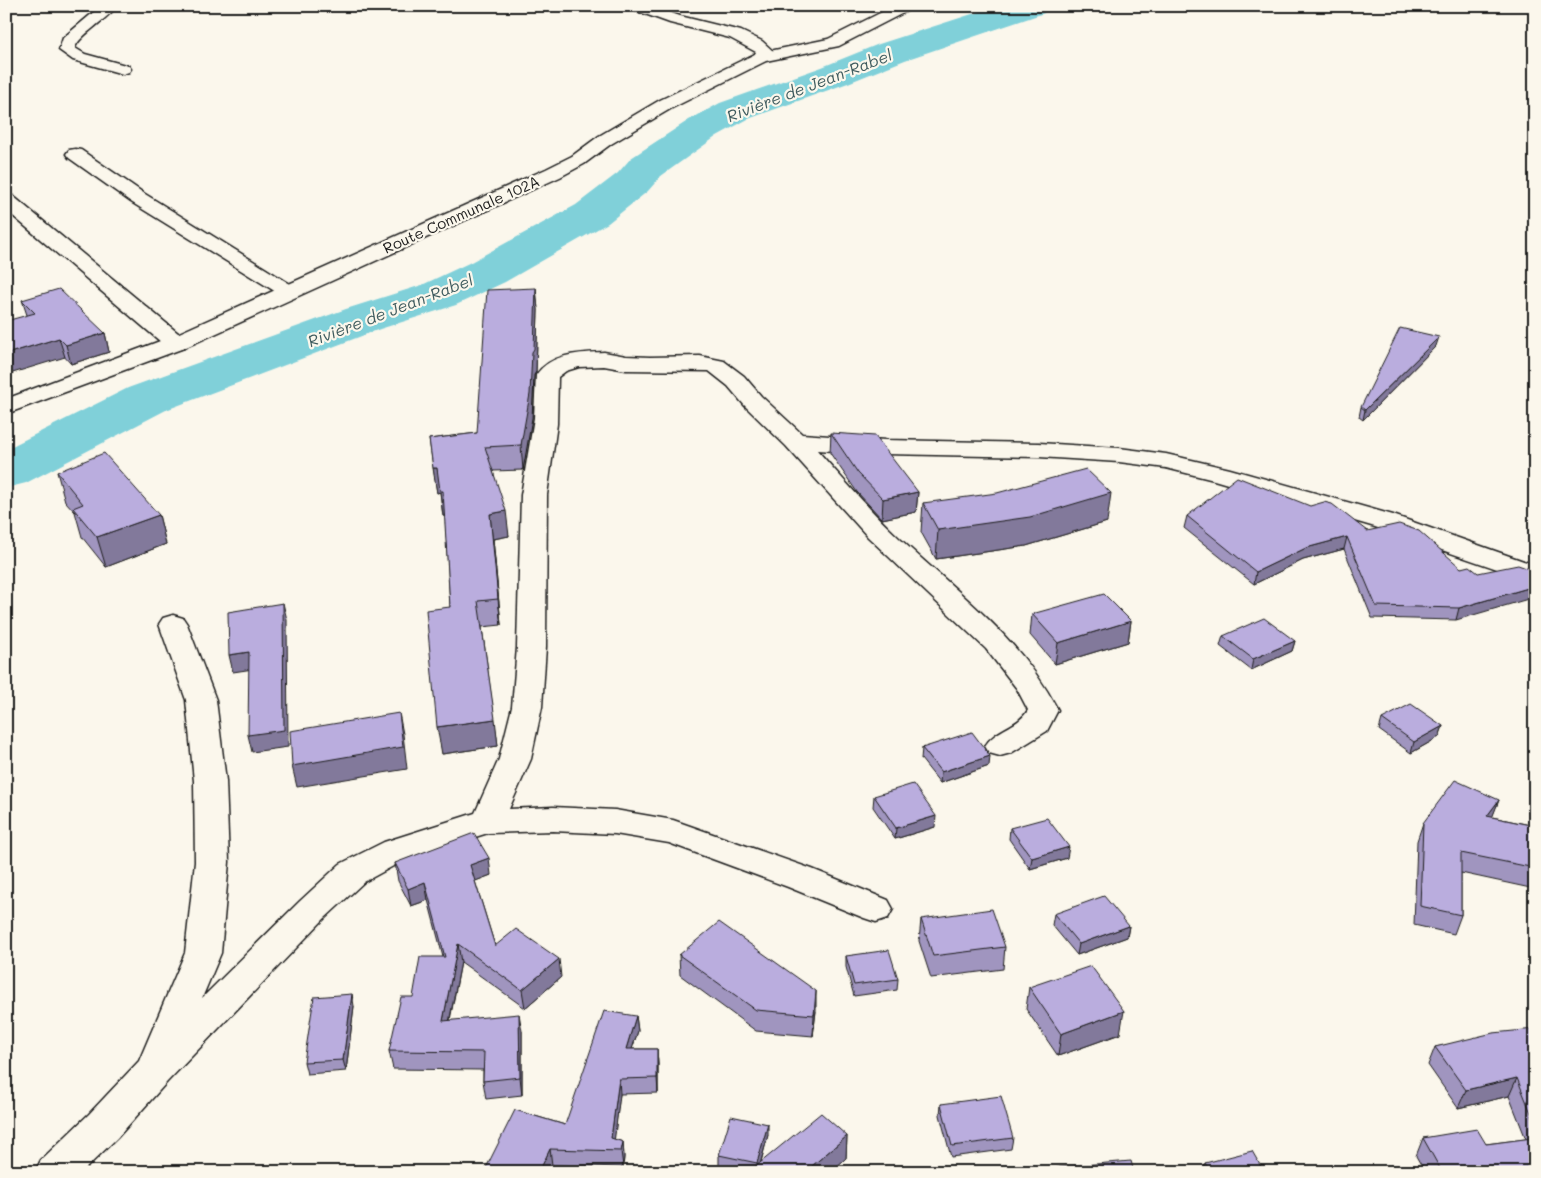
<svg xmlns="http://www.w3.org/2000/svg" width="1541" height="1178" viewBox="0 0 1541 1178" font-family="Mali,sans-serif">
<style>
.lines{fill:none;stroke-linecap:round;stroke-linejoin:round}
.river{fill:#80d0d9;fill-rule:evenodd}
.street-casing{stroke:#1c1c1c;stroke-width:3}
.secondary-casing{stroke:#1c1c1c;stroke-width:3}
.street{fill:#fbf7ec;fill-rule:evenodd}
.secondary{fill:#fbf7ec;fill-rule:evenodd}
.wall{fill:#a095bf;stroke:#1c1c1c}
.shaded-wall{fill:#82799b;stroke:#1c1c1c}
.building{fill:#baadde;stroke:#1c1c1c}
.labels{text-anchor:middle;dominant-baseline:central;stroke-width:4.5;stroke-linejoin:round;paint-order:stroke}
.far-street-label{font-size:15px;fill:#1c1c1c;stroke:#fbf7ec}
.far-water-label{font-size:16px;font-style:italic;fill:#3f5b5e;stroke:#fbf7ec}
</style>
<rect width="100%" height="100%" fill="#fbf7ec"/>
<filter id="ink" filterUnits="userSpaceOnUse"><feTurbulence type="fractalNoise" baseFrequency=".02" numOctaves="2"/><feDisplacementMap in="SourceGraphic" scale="10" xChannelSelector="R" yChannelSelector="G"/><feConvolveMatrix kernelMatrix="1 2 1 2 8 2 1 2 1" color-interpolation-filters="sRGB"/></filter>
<g filter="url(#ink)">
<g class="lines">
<polygon class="river" points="997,6 1049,6 1044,13 905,60 848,83 748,119 717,136 661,176 648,191 608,223 505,282 456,305 380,329 166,410 26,483 6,488 6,449 128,388 346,309 422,285 471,262 576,205 618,173 631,158 689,120 720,103 822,67 879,44"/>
<defs>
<g id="street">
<path d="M 101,6 L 117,6 C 108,19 78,36 75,48 L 85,54 L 129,66 L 131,69 L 129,72 L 123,74 L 73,60 L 59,50 L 63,38 Z"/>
<polygon points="629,6 651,6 680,16 741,31 762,41 773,51 767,60 755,60 753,57 756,52 730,38 670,23 631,9"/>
<polygon points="75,149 81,150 145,194 295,287 299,291 295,295 288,297 281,295 131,202 69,158 66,154 69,150"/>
<polygon points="6,194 13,196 184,338 187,343 184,348 176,350 168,348 6,210"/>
<path d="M 604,352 L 626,356 L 650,357 L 700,356 L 724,361 L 744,376 L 761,396 L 802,434 L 885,440 L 1039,443 L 1119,448 L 1166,454 L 1230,469 L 1393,515 L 1535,565 L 1535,582 L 1375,527 L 1214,480 L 1166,468 L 1119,462 L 1039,457 L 885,454 L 817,450 C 844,480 870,511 899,538 C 959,594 1019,636 1058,710 L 1047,731 L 1011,753 L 1000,756 L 989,753 L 985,746 C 995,729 1019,727 1028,710 L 1017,689 L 986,649 L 868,537 L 786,446 L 745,406 L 728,386 L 709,371 L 626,370 L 604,366 L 579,367 L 566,371 L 558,377 L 557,424 L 547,495 L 546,647 L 542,707 L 531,759 L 509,809 L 553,807 L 615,810 L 673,820 L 812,869 L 888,900 L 893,909 L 888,918 L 876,922 L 864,918 L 788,887 L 669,843 L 615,834 L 553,831 L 488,833 L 408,858 L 364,882 L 324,919 L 167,1082 L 117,1138 L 82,1172 L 35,1172 L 41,1160 L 89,1114 L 139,1061 L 185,953 L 195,862 L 194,781 L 186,700 L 159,624 L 163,618 L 173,615 L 183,618 L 187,624 L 216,700 L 226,781 L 229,862 L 221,953 L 202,998 L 300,901 L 340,864 L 384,842 L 475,813 L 499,759 L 512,707 L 517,647 L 521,495 L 534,418 L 536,375 C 551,353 580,353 604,352 Z"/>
</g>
<polygon id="secondary" points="894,6 913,6 911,9 839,46 766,61 672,108 611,144 584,164 560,177 184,348 6,414 6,399 168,338 546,169 572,156 599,136 660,100 755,54 828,39"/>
</defs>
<use href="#street" class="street-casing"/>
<use href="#secondary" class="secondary-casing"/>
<use href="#street" class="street"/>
<use href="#secondary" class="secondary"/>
</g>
<g class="wall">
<polygon points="536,288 538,310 536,372 534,375 532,418 523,470 493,471 509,536 493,539 501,625 482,627 498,746 442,754 450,607 445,516 443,516 440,492 437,493 429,439 477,433"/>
<polygon points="22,300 105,333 109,352 71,364 27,315"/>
<polygon points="1436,346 1363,420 1359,417 1361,407"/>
<polygon points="831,433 918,492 916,512 882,519 857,492 830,453"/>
<polygon points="57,472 159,515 166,544 106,567 82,537 75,512 65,501"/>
<polygon points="923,503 1107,522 1026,546 936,559 921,532"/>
<polygon points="1187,516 1367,531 1461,568 1478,573 1456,620 1372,618 1344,549 1303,560 1254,584 1184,528"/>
<polygon points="1032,614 1131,621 1128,642 1055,664 1030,635"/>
<polygon points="1223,636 1295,641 1292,651 1251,670 1220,646"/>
<polygon points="1382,719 1443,726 1439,737 1411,753 1379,730"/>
<polygon points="922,748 989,766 940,783 921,759"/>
<polygon points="874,796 935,827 895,839 873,807"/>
<polygon points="1499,800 1492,817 1535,826 1535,889 1461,873 1461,915 1454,934 1414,925 1417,841 1423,823"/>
<polygon points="1010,828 1067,858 1030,869 1009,839"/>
<polygon points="395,863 491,875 475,881 495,946 561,977 525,1008 461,962 450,1020 522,1031 522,1095 486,1099 483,1081 483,1070 393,1069 389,1051 413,997 443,957 428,900 411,906 398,881"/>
<polygon points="1054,914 1129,926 1127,937 1077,955 1052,925"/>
<polygon points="921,919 1005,947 1003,969 931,978 919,941"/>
<polygon points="679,955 816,1011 813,1036 756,1031 680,975"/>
<polygon points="846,956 898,979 897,990 854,996 846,967"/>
<polygon points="1029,987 1120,1034 1058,1056 1026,1009"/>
<polygon points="354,1006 346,1071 307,1074 304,1062"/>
<polygon points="636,1016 638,1031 632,1049 657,1049 658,1064 658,1093 620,1094 614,1139 623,1142 624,1157 623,1167 552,1165 515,1110 565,1125"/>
<polygon points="1535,1029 1535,1172 1425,1172 1416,1156 1423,1138 1486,1144 1526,1139 1509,1096 1458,1108 1428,1065 1435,1047"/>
<polygon points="941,1104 1013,1138 1011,1149 951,1157 940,1115"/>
<polygon points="768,1135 761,1162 847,1136 846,1158 831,1172 747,1172 719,1166 719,1155"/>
<polygon points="1205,1163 1264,1172 1203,1172"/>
</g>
<g class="shaded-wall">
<polygon points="536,288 538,310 536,372 534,375 532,418 523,470 521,445"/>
<polygon points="105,333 109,352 71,364 66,345"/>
<polygon points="1439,337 1436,346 1363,420 1365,410"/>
<polygon points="59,338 65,357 6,375 6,354"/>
<polygon points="433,468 437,468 443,491 447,516 443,516 440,492 437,493"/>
<polygon points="918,492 916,512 882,519 883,499"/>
<polygon points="1111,493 1107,522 1026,546 936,559 938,530"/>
<polygon points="506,511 509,536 493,539 501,625 498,599 490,514"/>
<polygon points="159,515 166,544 106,567 97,537"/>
<polygon points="1347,537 1344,549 1303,560 1254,584 1256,572 1306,548"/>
<polygon points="1535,586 1535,597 1456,620 1459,608"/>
<polygon points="283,603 287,620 288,747 252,752 248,735"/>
<polygon points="1131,621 1128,642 1055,664 1058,643"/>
<polygon points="1295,641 1292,651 1251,670 1253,659"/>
<polygon points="249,652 253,669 233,672 229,655"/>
<polygon points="399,713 403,734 407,769 297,787 292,766"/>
<polygon points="495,719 498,746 442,754 437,727"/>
<polygon points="1443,726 1439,737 1411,753 1414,742"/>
<polygon points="990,756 989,766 940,783 941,772"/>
<polygon points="1499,800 1492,818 1487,816"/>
<polygon points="936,816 935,827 895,839 896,828"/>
<polygon points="1069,847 1067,858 1030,869 1032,858"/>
<polygon points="489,858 491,875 473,882 470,865"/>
<polygon points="425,882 428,900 411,906 408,889"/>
<polygon points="1129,926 1127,937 1077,955 1079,944"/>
<polygon points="458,944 461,962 446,1038 443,1021"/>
<polygon points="559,959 561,977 525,1008 522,990"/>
<polygon points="816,991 816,1011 813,1036 814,1015"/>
<polygon points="352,994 354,1006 346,1071 343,1060"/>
<polygon points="1124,1011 1120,1034 1058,1056 1061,1034"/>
<polygon points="519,1014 522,1031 522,1095 520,1077"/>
<polygon points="636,1016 638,1031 627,1064 626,1049"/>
<polygon points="657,1049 658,1064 658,1093 657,1078"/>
<polygon points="1517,1078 1509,1096 1458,1108 1466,1090"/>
<polygon points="619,1079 620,1094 613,1151 611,1138"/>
<polygon points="768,1124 768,1135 758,1172 757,1172 757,1163"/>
<polygon points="847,1136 846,1158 831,1172 805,1172"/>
<polygon points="623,1142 624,1157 623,1167 621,1151"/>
<polygon points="550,1149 552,1165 548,1172 539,1172"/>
</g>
<g class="building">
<polygon points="536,288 534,349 532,352 530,394 521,445 485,447 506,511 490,514 498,599 478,601 495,719 437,727 426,610 450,607 443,491 440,491 437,468 433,468 429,439 477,433 487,290"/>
<polygon points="59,289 105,333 66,345 59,338 6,354 6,321 35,313 22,300"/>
<polygon points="1400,328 1439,337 1365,410 1361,407"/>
<polygon points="831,433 875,436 918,492 883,499 858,473"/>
<polygon points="104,453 159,515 97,537 73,508 83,504 57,472"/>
<polygon points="1086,469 1111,493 1030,517 938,530 923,503 997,493"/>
<polygon points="1237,477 1310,506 1324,502 1332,504 1367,531 1399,524 1419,531 1461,568 1469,566 1478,573 1518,565 1535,571 1535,586 1459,608 1376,606 1347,537 1306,548 1256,572 1187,516"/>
<polygon points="1104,594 1131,621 1058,643 1032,614"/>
<polygon points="283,603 284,730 248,735 249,652 229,655 228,612"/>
<polygon points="1264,618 1295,641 1253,659 1223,636"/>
<polygon points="1411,704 1443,726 1414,742 1382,719"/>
<polygon points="399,713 403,747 292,766 290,731"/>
<polygon points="972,732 990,756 941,772 922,748"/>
<polygon points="1455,780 1499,800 1487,816 1535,826 1535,868 1461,853 1461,915 1420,906 1423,823"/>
<polygon points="913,784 936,816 896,828 874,796"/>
<polygon points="1047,818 1069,847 1032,858 1010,828"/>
<polygon points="474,833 489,858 470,865 495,946 516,929 559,959 522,990 458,944 443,1021 519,1014 520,1077 483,1081 484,1052 389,1051 401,997 413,997 420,957 445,957 425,882 408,889 395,863"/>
<polygon points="1104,896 1129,926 1079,944 1054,914"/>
<polygon points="992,909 1005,947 933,956 921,919"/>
<polygon points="719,922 816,991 814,1015 756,1010 679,955"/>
<polygon points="889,950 898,979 854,985 846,956"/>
<polygon points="1091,966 1124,1011 1061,1034 1029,987"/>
<polygon points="352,994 343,1060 304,1062 314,997"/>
<polygon points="604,1011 636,1016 626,1049 657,1049 657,1078 619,1079 611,1138 623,1142 621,1151 550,1149 539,1172 484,1172 515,1110 565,1125"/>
<polygon points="1535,1029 1535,1123 1517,1078 1466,1090 1435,1047 1493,1033"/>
<polygon points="1001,1096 1013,1138 952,1146 941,1104"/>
<polygon points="821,1113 847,1136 805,1172 749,1172"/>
<polygon points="731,1116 768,1124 757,1163 719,1155"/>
<polygon points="1477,1129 1486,1144 1532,1138 1535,1142 1535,1172 1442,1172 1423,1138"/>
<polygon points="1252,1151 1264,1172 1210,1172 1205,1163"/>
<polygon points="1131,1161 1134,1172 1046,1172 1060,1167"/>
</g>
</g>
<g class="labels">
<g class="far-street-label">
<text transform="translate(461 214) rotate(-24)">Route Communale 102A</text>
</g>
<g class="far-water-label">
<text transform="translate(809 85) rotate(-21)">Rivière de Jean-Rabel</text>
<text transform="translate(390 310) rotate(-21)">Rivière de Jean-Rabel</text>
</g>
</g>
<rect width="1541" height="1178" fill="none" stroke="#fbf7ec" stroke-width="25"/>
<rect x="12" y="12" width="1516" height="1153" fill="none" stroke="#1c1c1c" stroke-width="2" filter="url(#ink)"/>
</svg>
